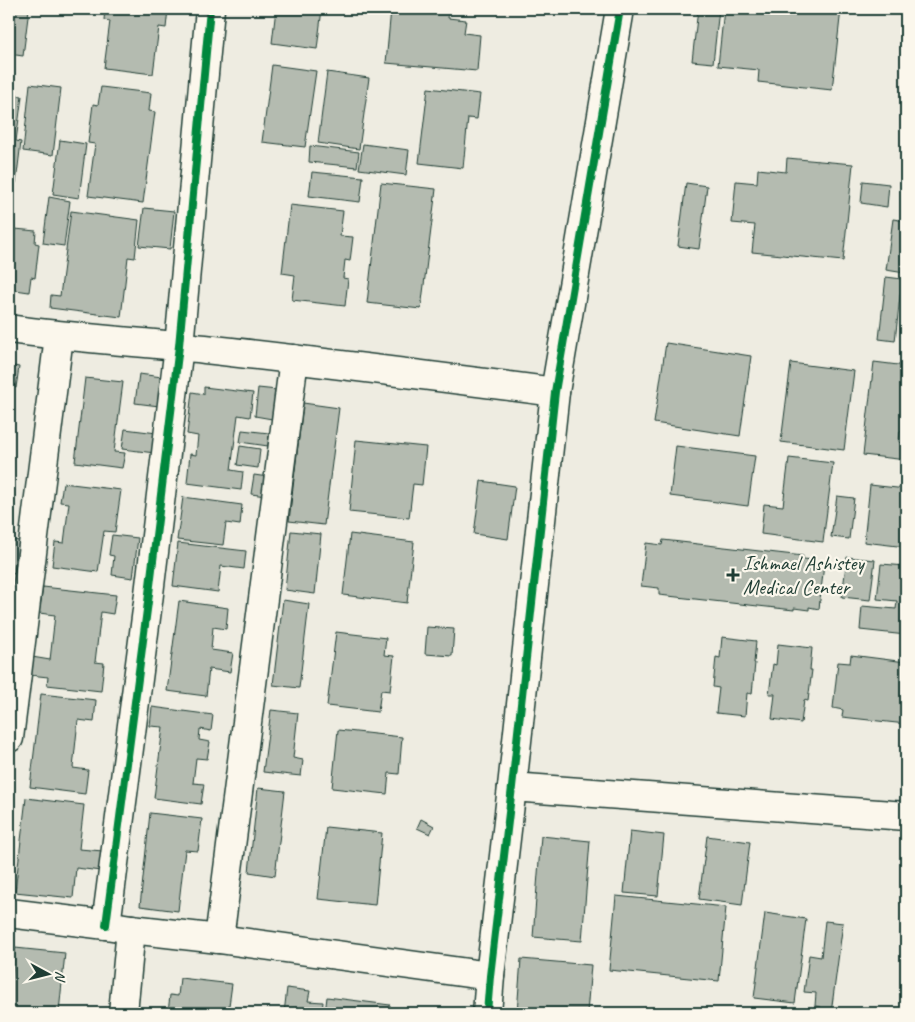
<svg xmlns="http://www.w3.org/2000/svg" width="915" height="1022" viewBox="0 0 915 1022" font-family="Caveat,sans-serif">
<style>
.building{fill:#b4bbb0;stroke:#1f3d34}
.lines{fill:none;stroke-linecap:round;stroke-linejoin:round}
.street-casing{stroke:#1f3d34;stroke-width:31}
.secondary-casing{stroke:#1f3d34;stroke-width:31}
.street{stroke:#fbf7ec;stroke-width:28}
.secondary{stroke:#fbf7ec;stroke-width:28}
.cycleway-casing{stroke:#fbf7ec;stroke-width:11}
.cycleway{stroke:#00873e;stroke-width:8}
.poi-dot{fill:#1f3d34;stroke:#fbf7ec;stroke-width:2}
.labels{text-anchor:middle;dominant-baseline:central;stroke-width:4.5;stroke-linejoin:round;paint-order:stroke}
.poi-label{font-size:21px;fill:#1f3d34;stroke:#fbf7ec;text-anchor:start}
</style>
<rect width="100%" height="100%" fill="#eeece1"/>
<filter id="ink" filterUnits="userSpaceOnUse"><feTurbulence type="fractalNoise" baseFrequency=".02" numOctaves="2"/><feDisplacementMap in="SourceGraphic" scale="10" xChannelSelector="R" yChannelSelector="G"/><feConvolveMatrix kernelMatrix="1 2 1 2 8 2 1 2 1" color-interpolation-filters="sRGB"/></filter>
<g filter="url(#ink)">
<g class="building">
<polygon points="9,9 29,9 23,56 9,54"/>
<polygon points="105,9 168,9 166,28 159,27 153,74 104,68 110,21 104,20"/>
<polygon points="276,9 322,9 317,49 272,43"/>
<polygon points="391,9 449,9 448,18 466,20 464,33 480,35 477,71 386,63"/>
<polygon points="698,9 719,9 713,63 692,61"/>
<polygon points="724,9 841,9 832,90 758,82 759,70 718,66"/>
<polygon points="272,65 316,71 305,147 262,142"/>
<polygon points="327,72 369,78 359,149 318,143"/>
<polygon points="30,84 61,88 53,155 23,151"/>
<polygon points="101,87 151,93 149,111 155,112 143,203 88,196 95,144 88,143 93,104 98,105"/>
<polygon points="428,88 480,94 477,119 468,118 463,168 419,163"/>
<polygon points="9,94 22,96 16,141 21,142 16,183 9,182"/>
<polygon points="60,140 86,144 79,198 53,194"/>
<polygon points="363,144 409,150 406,175 359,169"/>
<polygon points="310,146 359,152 357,167 309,162"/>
<polygon points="787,158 853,164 843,261 752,252 755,225 732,223 736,181 757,183 758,169 786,172"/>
<polygon points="312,172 363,177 360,202 309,196"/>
<polygon points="863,181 889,184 887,207 861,203"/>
<polygon points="381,183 436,189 421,309 367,303"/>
<polygon points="686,183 707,186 699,249 678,246"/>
<polygon points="49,197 70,201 64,246 43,243"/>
<polygon points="9,204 14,205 9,242"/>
<polygon points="290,205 343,211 340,236 353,237 350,261 345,260 343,278 348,279 345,306 292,300 295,275 282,273"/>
<polygon points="144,208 174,211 170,249 139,246"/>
<polygon points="71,211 139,220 135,258 128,257 121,317 50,308 51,295 60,296"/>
<polygon points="893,219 906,221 906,265 905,273 886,270"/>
<polygon points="15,229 36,231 35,243 39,244 35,278 31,277 29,292 9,289 9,280"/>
<polygon points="886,277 902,279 895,341 879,339"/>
<polygon points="666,343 751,356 740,436 654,423"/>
<polygon points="874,362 906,366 906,431 900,431 899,442 906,443 906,460 863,455"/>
<polygon points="791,363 854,371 844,450 781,442"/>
<polygon points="9,365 19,367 16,388 9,386"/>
<polygon points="139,374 162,377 159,406 135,403"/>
<polygon points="85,378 123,382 114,452 125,453 122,468 75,462"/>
<polygon points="204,387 253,393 250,417 238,415 231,470 243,472 241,490 187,483 190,454 196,455 198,436 187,434 192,392 204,394"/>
<polygon points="258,388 277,390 272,419 255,416"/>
<polygon points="303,403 339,408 324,525 289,521"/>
<polygon points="125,429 157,433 155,453 122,449"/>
<polygon points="242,430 269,433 268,446 240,442"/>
<polygon points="356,440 426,447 422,485 413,484 409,518 349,512"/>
<polygon points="240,446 260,449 258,468 237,465"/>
<polygon points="676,446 755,456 748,506 670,496"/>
<polygon points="789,458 833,463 823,542 761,534 764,504 783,506"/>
<polygon points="254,475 268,477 266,496 251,494"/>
<polygon points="481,481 515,486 508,539 474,534"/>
<polygon points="63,483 121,490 115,532 104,531 98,572 52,566 55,542 64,543 69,503 60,502"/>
<polygon points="870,485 906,489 906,547 864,542"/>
<polygon points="837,496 854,498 849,539 831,537"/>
<polygon points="183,497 242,505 240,525 226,523 223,545 177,540"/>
<polygon points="291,531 321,534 315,594 285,590"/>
<polygon points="350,534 414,542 407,603 343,595"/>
<polygon points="112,535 138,538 133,578 112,575 114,556 109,555"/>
<polygon points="9,539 19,541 14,574 9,573"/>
<polygon points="663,540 803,556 803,559 814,560 814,563 824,564 819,609 809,607 809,610 794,608 794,610 659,595 659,588 641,586 646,543 662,545"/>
<polygon points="178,543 246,551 244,569 221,566 218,592 173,586"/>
<polygon points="847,557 875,560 870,600 842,597"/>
<polygon points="881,564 906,566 906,635 860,630 862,606 896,609 897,601 877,599"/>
<polygon points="43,587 116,595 113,614 101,612 95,662 104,663 101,691 47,685 48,677 30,675 32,657 50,660 55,615 39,613"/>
<polygon points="283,600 309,604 299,688 273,685"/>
<polygon points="179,601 228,608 226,629 213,627 211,650 233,653 230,672 209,669 206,696 167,691"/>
<polygon points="427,627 454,629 452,656 425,654"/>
<polygon points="336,632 386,638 384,655 394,656 390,691 381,690 378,712 327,706"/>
<polygon points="722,637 756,641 754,663 755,663 752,694 747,693 745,716 716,713 719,688 713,687 716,657 720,658"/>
<polygon points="778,644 812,648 810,670 812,670 808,701 804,700 801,723 772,719 775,694 769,694 773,664 776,665"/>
<polygon points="851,655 906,662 906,724 842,717 843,710 833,708 838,662 850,663"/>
<polygon points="41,694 96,700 94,722 78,720 73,768 88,770 85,794 30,787"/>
<polygon points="152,707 213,715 211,731 200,729 199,740 210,742 207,759 196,758 193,783 204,784 201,804 154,798 163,727 150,726"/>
<polygon points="271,710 298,713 293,758 303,760 301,776 263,772"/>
<polygon points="338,730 402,737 399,774 389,773 387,794 332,788"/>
<polygon points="258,788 285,791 275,876 249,872"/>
<polygon points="26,798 84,805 79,849 103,851 101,871 76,868 73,898 15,892"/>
<polygon points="150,813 202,819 198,851 185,850 178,911 140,906"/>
<polygon points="421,819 434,826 430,834 417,828"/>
<polygon points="326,827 382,833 375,905 318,899"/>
<polygon points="630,831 664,835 658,896 624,893"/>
<polygon points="541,836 590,841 582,941 533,937"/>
<polygon points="707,836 750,842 742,905 699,899"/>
<polygon points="616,896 726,907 719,981 609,970"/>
<polygon points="765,913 806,919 795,1003 754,998"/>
<polygon points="825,921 843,923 831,1013 820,1013 821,1007 815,1006 816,993 804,992 809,955 821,957"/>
<polygon points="15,948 65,953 59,1012 62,1013 9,1013 9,1004"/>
<polygon points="521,959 591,965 587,1013 517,1013"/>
<polygon points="180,978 232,984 228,1013 168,1013 170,995 178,996"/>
<polygon points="287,988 310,991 308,1001 323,1002 322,1013 284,1013"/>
<polygon points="327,997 390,1005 389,1013 325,1013"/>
</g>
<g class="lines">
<defs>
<g id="street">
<path d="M 9,329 C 74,338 140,342 205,349 C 322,362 439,377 555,392"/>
<polyline points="9,738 59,336"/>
<polyline points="512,787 555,392 620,9"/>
<polyline points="9,913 106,925 131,929 219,939 490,976"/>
<polyline points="106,925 148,602 179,346 210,9"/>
<polyline points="219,939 294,359"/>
<polyline points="123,1013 131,929"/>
</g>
<polyline id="secondary" points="487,1013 490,976 512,787 906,816"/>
</defs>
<use href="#street" class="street-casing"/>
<use href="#secondary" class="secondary-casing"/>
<use href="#street" class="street"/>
<use href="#secondary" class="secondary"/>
<defs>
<g id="cycleway">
<polyline points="106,925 148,602 179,346 210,9"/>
<polyline points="487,1013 490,976 512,787 555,392 620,9"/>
</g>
</defs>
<use href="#cycleway" class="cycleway-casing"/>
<use href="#cycleway" class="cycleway"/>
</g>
</g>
<path class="poi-dot" d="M730.5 567.5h5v5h5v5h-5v5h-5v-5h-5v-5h5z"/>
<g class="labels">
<g class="poi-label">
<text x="743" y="563">Ishmael Ashistey<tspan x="743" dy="24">Medical Center</tspan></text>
</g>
</g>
<rect width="915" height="1022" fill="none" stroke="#fbf7ec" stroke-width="30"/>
<rect x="15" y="15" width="885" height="992" fill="none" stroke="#1f3d34" stroke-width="2" filter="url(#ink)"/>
<g transform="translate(48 974) rotate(97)" stroke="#fbf7ec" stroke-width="4" paint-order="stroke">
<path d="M0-4L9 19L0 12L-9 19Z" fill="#1f3d34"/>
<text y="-8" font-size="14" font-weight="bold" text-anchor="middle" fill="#1f3d34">N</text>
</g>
</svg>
